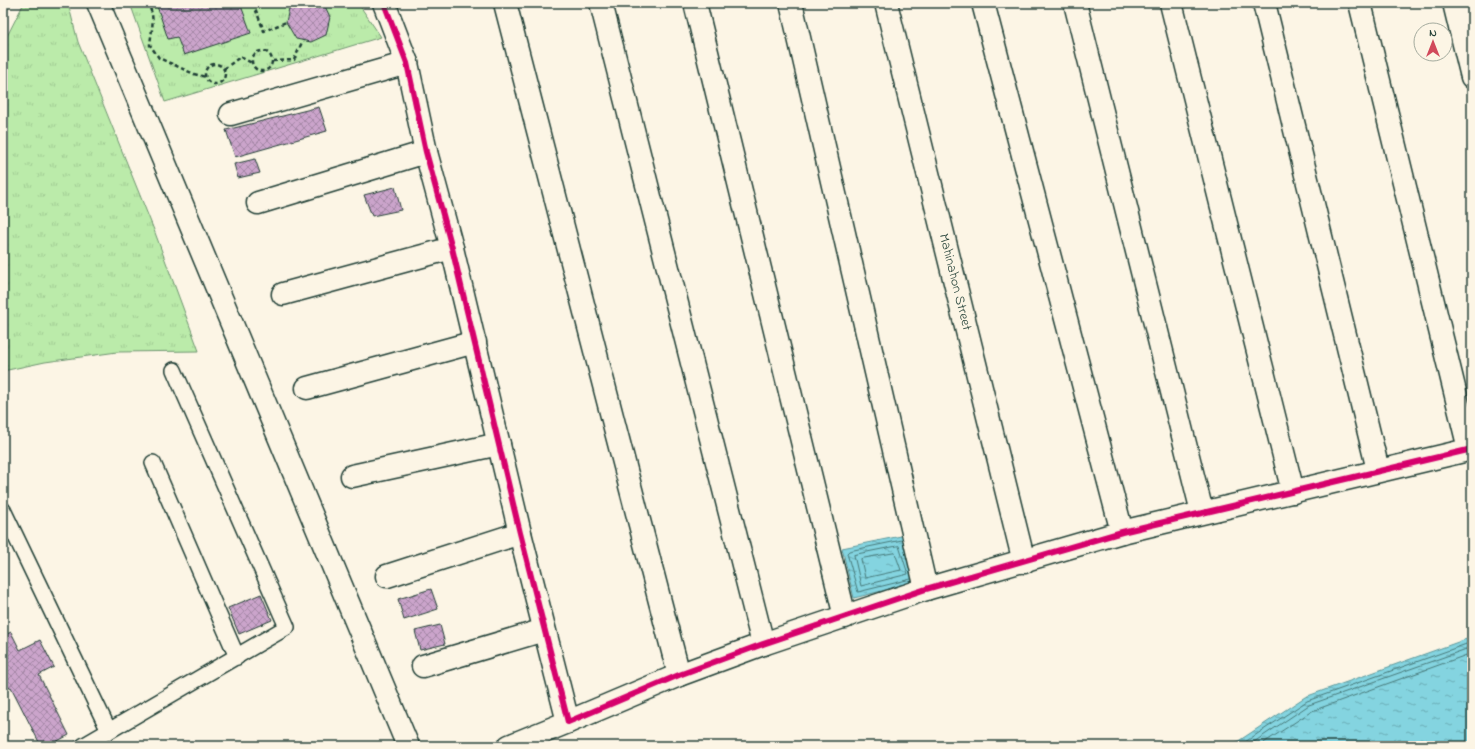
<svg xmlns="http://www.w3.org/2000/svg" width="1475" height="749" viewBox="0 0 1475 749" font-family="'Indie Flower',sans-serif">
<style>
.grass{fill:url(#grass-tufts);stroke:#6d946f}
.water{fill:url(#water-ripples);stroke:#5c989b}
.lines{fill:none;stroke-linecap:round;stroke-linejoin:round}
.shore{stroke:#477979;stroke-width:1}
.building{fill:url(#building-cross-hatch);stroke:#1f3d34}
.service-casing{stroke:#1f3d34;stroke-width:18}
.minor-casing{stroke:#1f3d34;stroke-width:25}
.path{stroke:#1f3d34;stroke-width:2.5;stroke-dasharray:4 3;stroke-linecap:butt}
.service{stroke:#fcf5e5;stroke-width:15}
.minor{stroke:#fcf5e5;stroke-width:22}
.cycleway-casing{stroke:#fcf5e5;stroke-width:8}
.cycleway{stroke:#d6006c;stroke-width:6}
.labels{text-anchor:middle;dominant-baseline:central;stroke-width:4;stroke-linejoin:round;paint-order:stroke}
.street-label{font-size:14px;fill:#1f3d34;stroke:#fcf5e5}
</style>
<defs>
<pattern id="grass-tufts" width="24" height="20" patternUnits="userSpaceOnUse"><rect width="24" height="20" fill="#bbebaa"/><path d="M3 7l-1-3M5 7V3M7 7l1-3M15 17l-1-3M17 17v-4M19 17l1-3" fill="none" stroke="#a0ca93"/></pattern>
<pattern id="water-ripples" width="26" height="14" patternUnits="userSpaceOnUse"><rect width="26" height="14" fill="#84d4e0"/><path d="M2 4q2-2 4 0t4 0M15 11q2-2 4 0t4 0" fill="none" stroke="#6badb6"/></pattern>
<pattern id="building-cross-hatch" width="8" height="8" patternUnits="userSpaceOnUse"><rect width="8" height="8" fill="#cba4cb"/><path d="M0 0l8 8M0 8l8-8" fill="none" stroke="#a487a6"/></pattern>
</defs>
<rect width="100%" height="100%" fill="#fcf5e5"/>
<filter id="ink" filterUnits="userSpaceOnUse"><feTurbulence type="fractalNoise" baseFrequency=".025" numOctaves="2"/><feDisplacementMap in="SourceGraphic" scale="8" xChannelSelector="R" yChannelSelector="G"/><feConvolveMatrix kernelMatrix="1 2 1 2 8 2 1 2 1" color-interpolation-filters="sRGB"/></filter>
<g filter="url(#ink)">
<g class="grass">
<polygon points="24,3 68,3 78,42 154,230 199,351 117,352 45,362 3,371 3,44"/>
<polygon points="130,3 358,3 381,37 165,102"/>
</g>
<g class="water">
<polygon points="906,535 921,581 854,598 842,548"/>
<polygon points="1472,637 1472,746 1231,746 1305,697"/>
</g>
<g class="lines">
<g class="shore">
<polyline points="902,540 849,551 847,553 858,592 911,579"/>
<polygon points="899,546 908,574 861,586 854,555"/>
<polygon points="895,553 901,570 865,578 861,559"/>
<polyline points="1239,746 1307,701 1472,642"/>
<polyline points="1248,746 1309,705 1472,647"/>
<polyline points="1259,746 1312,711 1472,653"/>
</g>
</g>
<g class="building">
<polygon points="156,3 240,3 251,33 184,55 177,37 168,39"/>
<polygon points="293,3 324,4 330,17 326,35 311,42 296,39 286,22 290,4"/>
<polygon points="319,107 327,131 235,157 226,130"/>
<polygon points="255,159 260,173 238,178 234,164"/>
<polygon points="395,187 401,210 372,216 364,195"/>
<polygon points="431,589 438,609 404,620 398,599"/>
<polygon points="261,594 272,620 239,634 228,608"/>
<polygon points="440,625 445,644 420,650 415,631"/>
<polygon points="11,632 20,650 40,640 54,667 39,675 69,735 48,746 41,746 11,687 3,691 3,636"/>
</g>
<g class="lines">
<defs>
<g id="service">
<polyline points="153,463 237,657"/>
<polyline points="3,510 109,731"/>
<polyline points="83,746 287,627 174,370"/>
</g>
<g id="minor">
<polyline points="98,3 408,746"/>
<polyline points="384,3 407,63 426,152 452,248 520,533 568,722 679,675 763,644 926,589 1122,532 1472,449"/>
<polyline points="505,3 679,675"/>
<polyline points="601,3 763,644"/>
<polyline points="695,3 845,617"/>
<polyline points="791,3 926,589"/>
<polyline points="886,3 1024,562"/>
<polyline points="983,3 1122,532"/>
<polyline points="1075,3 1202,512"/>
<polyline points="1171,3 1293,492"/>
<polyline points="1264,3 1378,470"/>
<polyline points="1360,3 1469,449"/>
<polyline points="1454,3 1472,77"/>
<polyline points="231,114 407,63"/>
<polyline points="258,203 426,152"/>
<polyline points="283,294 452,248"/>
<polyline points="307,388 475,342"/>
<polyline points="352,476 499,444"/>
<polyline points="387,576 520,533"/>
<polyline points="423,666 544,630"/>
<polyline points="509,746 568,722"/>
</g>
</defs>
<use href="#service" class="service-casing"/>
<use href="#minor" class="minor-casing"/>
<g class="path">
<path d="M 146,3 C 157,13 151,32 150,45 L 159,58 L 194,74 L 206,77"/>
<polyline points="253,3 264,31 286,22"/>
<circle cx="262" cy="61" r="10"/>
<polyline points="273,61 294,60 303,40"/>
<circle cx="215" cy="74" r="10"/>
<polyline points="224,69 240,57 252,63"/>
</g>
<use href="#service" class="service"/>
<use href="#minor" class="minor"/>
<defs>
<polyline id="cycleway" points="384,3 407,63 426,152 452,248 520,533 568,722 679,675 763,644 926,589 1122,532 1472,449"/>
</defs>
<use href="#cycleway" class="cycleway-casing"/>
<use href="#cycleway" class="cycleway"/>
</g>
</g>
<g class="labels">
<g class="street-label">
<text transform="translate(955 282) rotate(76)">Mahinahon Street</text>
</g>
</g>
<rect width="1475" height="749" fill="none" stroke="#fcf5e5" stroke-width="16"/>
<rect x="8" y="8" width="1459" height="733" fill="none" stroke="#1f3d34" stroke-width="1.5" filter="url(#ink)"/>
<g transform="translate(1433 42)"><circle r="19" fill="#fcf5e5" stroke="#a4ab9e"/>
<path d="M0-3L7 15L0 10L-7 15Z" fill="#d1495b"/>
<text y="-6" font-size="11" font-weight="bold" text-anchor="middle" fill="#1f3d34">N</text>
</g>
</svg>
